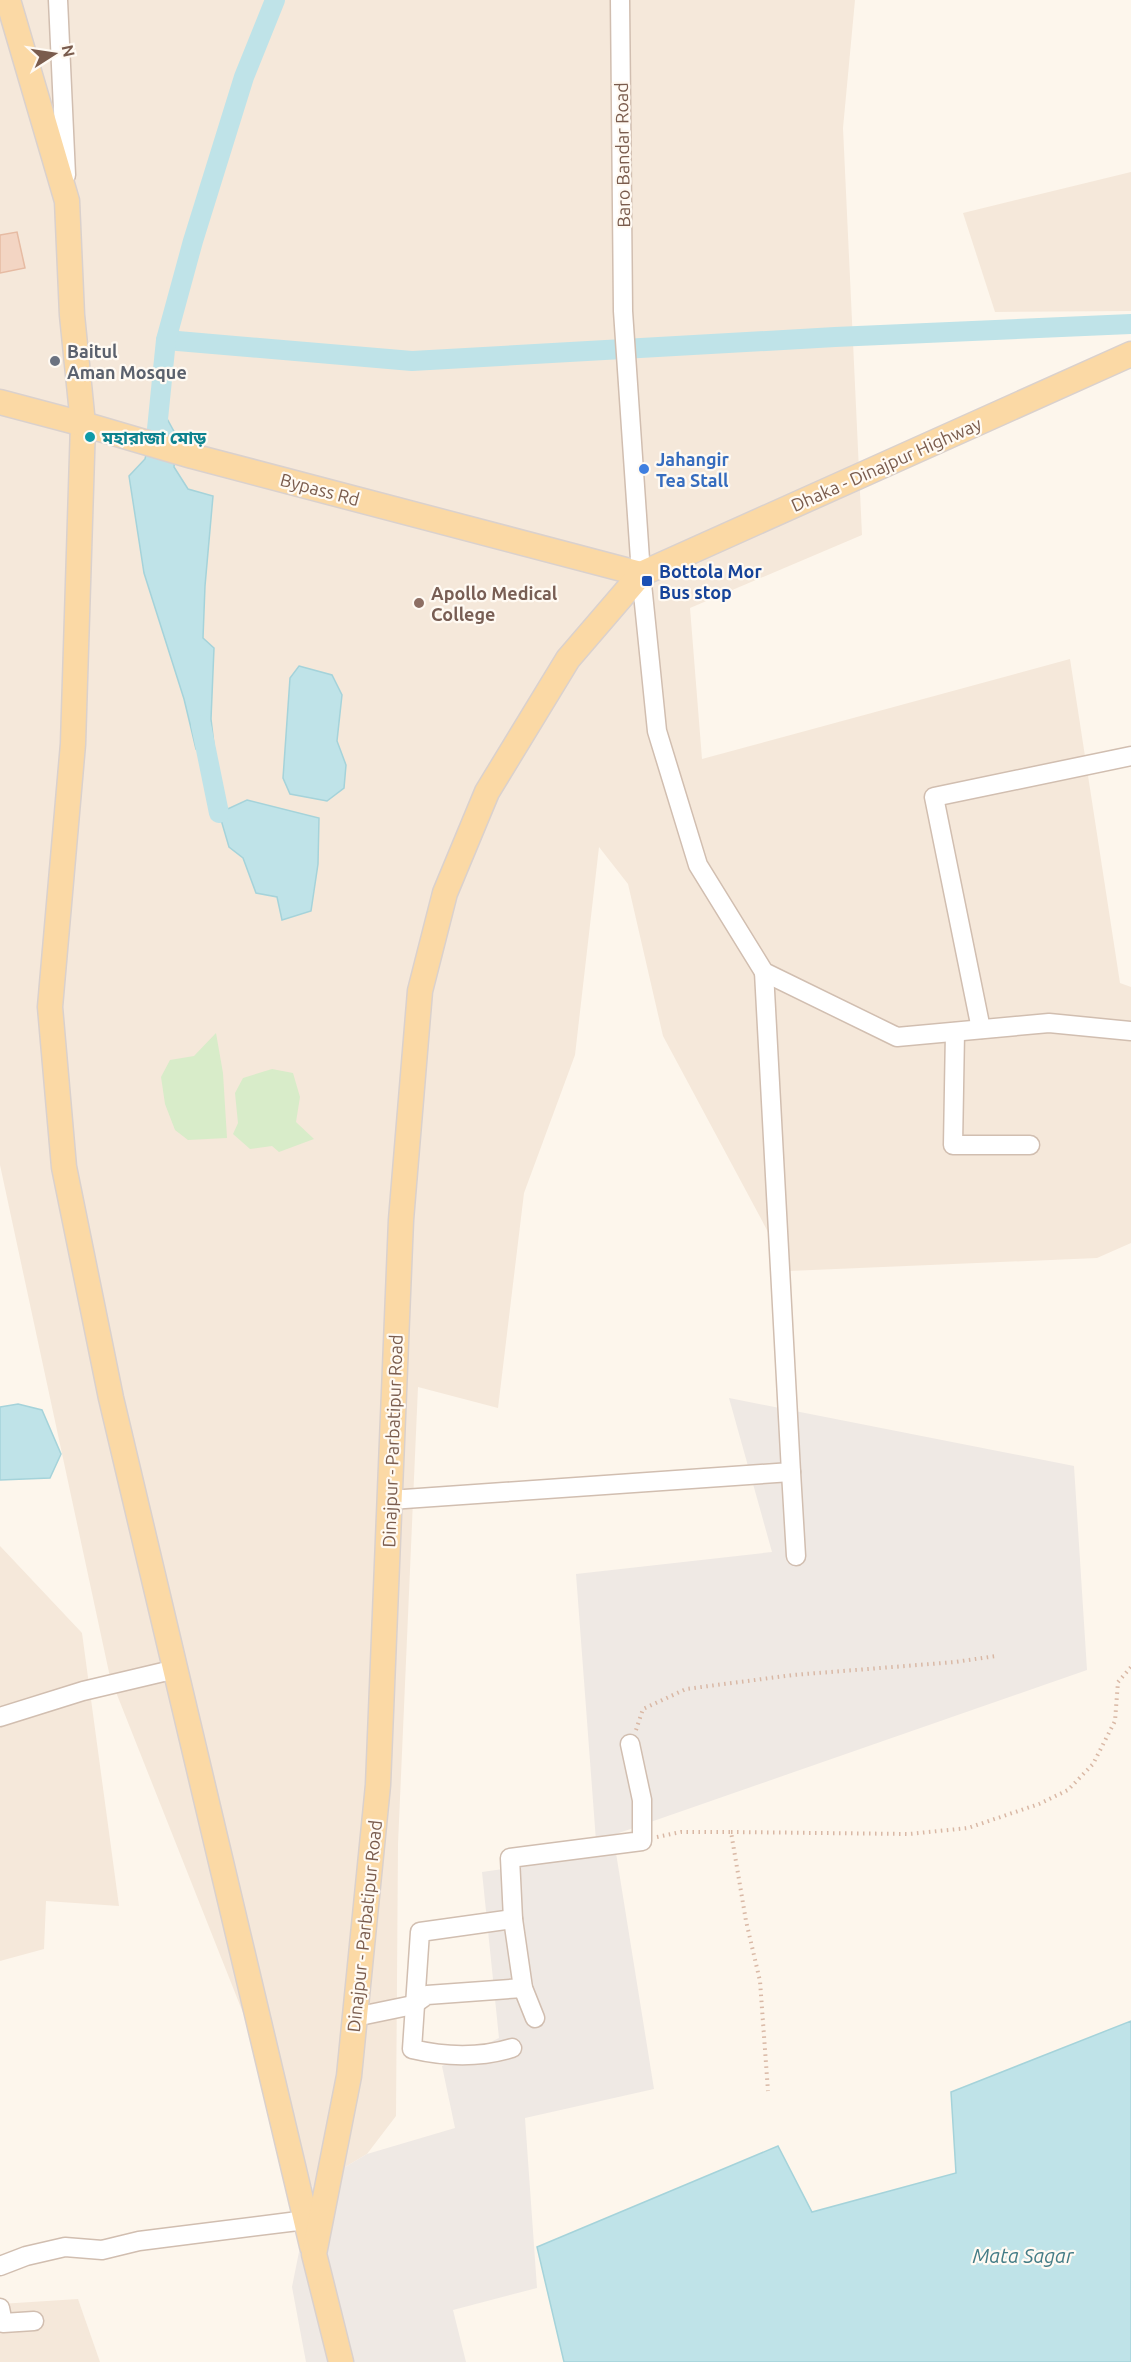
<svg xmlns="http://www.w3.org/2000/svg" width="1131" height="2362" viewBox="0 0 1131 2362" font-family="Ubuntu,'Noto Sans Bengali',sans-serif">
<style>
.residential{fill:#f5e8da}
.industrial{fill:#efe9e4}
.green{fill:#d8ecc9}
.water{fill:#bfe3e8;stroke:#a5d3da;stroke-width:1.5}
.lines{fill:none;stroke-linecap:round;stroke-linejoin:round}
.canal{stroke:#bfe3e8;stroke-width:20}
.building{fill:#f3d5c3;stroke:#e6bba3;stroke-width:1.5}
.minor-casing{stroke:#d1beb0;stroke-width:21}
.major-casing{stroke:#dad1cd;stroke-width:27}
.path{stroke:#d9b8a5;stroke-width:4;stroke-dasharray:1.5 4.5;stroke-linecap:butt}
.minor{stroke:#fff;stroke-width:18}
.major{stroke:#fbd9a5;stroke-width:24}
.worship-dot{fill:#6b7280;stroke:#fffaf3;stroke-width:2}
.culture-dot{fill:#0f9aa8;stroke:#fffaf3;stroke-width:2}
.shop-dot{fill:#3f7fe0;stroke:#fffaf3;stroke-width:2}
.transit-dot{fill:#1a4fb4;stroke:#fffaf3;stroke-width:2}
.education-dot{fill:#8d6e63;stroke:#fffaf3;stroke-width:2}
.labels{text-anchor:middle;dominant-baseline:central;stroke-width:4.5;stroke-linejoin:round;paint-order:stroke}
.street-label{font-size:18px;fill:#7a5c4d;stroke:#fffaf3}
.worship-label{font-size:18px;font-weight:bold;fill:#5b616d;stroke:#fffaf3;text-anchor:start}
.culture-label{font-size:18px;font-weight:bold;fill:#0d838f;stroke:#fffaf3;text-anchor:start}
.shop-label{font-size:18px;font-weight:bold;fill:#366cbe;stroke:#fffaf3;text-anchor:start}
.transit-label{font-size:18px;font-weight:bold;fill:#164399;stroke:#fffaf3;text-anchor:start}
.education-label{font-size:18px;font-weight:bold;fill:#785e54;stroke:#fffaf3;text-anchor:start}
.water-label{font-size:20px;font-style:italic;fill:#437c86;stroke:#fffaf3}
</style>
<rect width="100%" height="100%" fill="#fdf6ec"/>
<g class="residential">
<polygon points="0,0 855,0 843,128 862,535 690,608 702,759 1070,659 1120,983 1131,987 1131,1243 1097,1258 789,1271 663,1036 628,884 599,847 575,1055 524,1193 498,1408 418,1387 398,1844 396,2116 367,2154 312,2187 110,1677 0,1165"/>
<polygon points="1131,172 1131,311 995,312 963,213"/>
<polygon points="0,1546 82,1633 119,1906 46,1901 44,1949 0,1961"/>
<polygon points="78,2299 100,2362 0,2362 0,2304"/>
</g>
<g class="industrial">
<polygon points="729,1398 1074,1466 1087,1670 596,1841 576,1574 772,1552"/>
<polygon points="616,1853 654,2089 525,2118 537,2288 453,2310 466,2362 306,2362 292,2287 312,2187 367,2154 455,2128 442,2066 499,2038 482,1872"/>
</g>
<g class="green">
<polygon points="216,1033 223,1073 227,1138 188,1140 175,1130 165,1104 161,1077 170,1060 194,1056"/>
<polygon points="272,1069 293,1073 300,1097 296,1122 314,1139 279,1152 272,1146 250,1149 233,1134 238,1123 235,1093 243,1078"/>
</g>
<g class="water">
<polygon points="159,404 177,437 174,467 188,489 213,496 205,586 203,638 214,648 211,719 215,753 196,749 184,699 144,573 129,476 145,459"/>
<polygon points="299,666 332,675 342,695 337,741 346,765 344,788 327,801 290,794 283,778 290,678"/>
<polygon points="247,800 319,818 318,864 311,911 282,920 277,897 256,893 243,858 229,847 219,813"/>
<polygon points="18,1404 42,1410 61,1454 50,1478 0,1480 0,1407"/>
<polygon points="1131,2021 1131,2362 564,2362 537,2247 778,2146 812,2212 956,2173 951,2092"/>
</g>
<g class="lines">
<g class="canal">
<polyline points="166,340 412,361 835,337 1131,324"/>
<polyline points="157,429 166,340 193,241 244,77 275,0"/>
<polyline points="201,725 219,813"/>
</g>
</g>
<polygon class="building" points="17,232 25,268 0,273 0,235"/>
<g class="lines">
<defs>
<g id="minor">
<polyline points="58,0 66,175"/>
<polyline points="620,0 623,311 641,574 657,731 698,865 764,972 897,1037 1049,1023 1131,1031"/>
<polyline points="981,1029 934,797 1131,756"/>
<polyline points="955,1032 953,1145 1030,1145"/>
<polyline points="791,1472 796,1556"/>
<polyline points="390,1500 791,1472 764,972"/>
<polyline points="0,1717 83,1691 176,1669"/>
<polyline points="355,2017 413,2005 427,1995 523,1988"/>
<polyline points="535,2018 523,1988 513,1919 510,1858 642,1841 642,1800 630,1744"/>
<path d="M 512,2048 C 479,2058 446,2057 412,2049 L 420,1932 L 513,1919"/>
<polyline points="0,2266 26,2256 65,2247 102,2250 139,2241 306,2220"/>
<polyline points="0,2308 3,2323 34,2321"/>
</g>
<g id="major">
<polyline points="8,0 67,201 72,315 83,424 73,744 50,1007 64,1167 111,1398 312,2246"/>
<polyline points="0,402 83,424 192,456 641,574"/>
<polyline points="341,2362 314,2254 349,2076 378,1785 401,1220 420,991 445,893 487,792 568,659 641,574 1131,354"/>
</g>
</defs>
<use href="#minor" class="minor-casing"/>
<use href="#major" class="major-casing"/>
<g class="path">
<polyline points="636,1730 643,1709 686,1689 793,1675 955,1662 996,1656"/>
<polyline points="731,1832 909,1834 968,1828 1039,1804 1068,1790 1093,1764 1115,1721 1118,1682 1131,1667"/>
<polyline points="657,1837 681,1832 731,1832 746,1921 760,1981 768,2091"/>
</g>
<use href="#minor" class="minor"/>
<use href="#major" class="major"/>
</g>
<circle class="worship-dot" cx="55" cy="361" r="6"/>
<circle class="culture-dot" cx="90" cy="437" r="6"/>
<circle class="shop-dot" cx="644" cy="469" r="6"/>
<rect class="transit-dot" x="641" y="575" width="12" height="12" rx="3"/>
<circle class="education-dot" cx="419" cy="603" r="6"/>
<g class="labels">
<g class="street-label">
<text transform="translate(622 155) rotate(-91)">Baro Bandar Road</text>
<text transform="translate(886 464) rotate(-24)">Dhaka - Dinajpur Highway</text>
<text transform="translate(320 489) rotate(15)">Bypass Rd</text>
<text transform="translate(392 1441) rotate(-88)">Dinajpur - Parbatipur Road</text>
<text transform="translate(364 1926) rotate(-84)">Dinajpur - Parbatipur Road</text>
</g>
<g class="worship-label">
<text x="67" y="351">Baitul<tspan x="67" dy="21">Aman Mosque</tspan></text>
</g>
<g class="culture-label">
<text x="102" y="437">মহারাজা মোড়</text>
</g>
<g class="shop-label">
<text x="656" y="459">Jahangir<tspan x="656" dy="21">Tea Stall</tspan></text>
</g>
<g class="transit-label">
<text x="659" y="571">Bottola Mor<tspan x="659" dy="21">Bus stop</tspan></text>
</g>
<g class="education-label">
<text x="431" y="593">Apollo Medical<tspan x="431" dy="21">College</tspan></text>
</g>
<g class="water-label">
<text x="1023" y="2255">Mata Sagar</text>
</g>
</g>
<g transform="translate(54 54) rotate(78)" stroke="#fffaf3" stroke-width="4.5" paint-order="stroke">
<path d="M0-4.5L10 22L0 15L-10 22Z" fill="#7a5c4d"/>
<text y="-9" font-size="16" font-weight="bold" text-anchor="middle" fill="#7a5c4d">N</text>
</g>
</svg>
